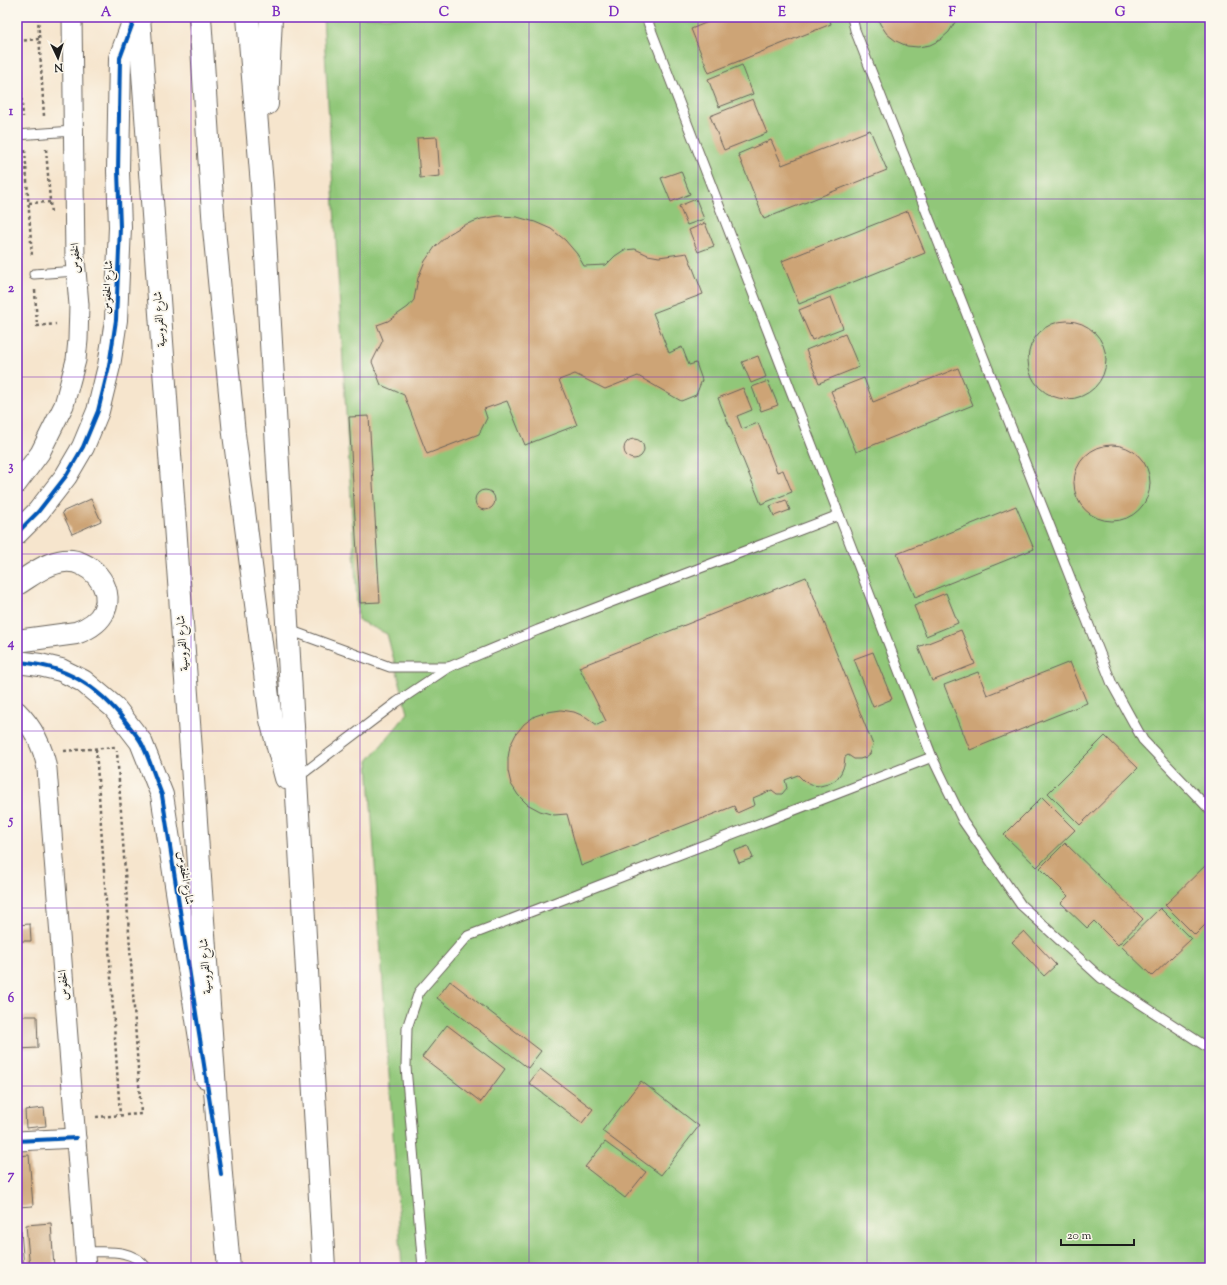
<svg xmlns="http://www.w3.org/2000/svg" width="1227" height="1285" viewBox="0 0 1227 1285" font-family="'Sorts Mill Goudy',Amiri,serif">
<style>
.green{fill:#91c779;stroke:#56724a}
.building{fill:#cda476}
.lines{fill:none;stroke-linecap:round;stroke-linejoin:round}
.lane-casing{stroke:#68625a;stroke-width:11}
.street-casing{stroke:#68625a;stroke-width:21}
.secondary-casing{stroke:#68625a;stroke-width:24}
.highway-casing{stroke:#68625a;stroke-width:24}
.path{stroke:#68625a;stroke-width:2.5;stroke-dasharray:3 3;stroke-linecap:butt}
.lane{stroke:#fff;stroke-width:9}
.street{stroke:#fff;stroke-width:19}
.secondary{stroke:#fff;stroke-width:22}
.highway{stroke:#fff;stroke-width:22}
.cycleway-casing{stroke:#fbf7ec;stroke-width:6}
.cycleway{stroke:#0057b8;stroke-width:4}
.grid{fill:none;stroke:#7b2cbf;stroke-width:1;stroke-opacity:0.55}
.labels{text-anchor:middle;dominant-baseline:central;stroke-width:3.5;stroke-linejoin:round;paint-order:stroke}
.street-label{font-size:12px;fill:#1c1c1c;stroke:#fbf7ec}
.neatline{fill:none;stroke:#7b2cbf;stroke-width:1.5}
.grid-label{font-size:13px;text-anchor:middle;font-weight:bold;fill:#7b2cbf}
</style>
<rect width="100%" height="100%" fill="#fbf7ec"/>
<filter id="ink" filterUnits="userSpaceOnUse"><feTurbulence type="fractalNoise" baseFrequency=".025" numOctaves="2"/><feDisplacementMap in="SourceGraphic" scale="8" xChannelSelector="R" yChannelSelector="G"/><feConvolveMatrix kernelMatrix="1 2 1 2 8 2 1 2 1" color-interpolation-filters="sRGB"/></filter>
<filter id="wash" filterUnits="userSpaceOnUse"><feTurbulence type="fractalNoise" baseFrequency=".012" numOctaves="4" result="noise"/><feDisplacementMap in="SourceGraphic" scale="16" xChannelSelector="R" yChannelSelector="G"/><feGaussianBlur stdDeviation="0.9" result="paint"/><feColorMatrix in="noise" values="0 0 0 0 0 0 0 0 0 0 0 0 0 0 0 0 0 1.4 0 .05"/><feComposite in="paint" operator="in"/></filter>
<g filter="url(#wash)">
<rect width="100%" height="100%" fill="#f6e5cd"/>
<polygon class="green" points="323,17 1210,17 1210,1268 402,1268 368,761 408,713 387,634 358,620"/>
<g id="blocks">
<g class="building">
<polygon points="720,17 829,17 831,24 709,73 691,29"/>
<polygon points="878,17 956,17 955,22 949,32 940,40 930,45 918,47 907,46 896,41 887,34 880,24"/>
<polygon points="742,65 753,94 719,107 708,79"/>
<polygon points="753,99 767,133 724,150 710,116"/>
<polygon points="870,130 887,170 764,219 738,154 771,140 782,165"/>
<polygon points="437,137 440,176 420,178 417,138"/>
<polygon points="681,171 690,194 671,202 661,178"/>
<polygon points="696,199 704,219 687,225 679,206"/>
<polygon points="908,211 925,253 799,304 782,261"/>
<polygon points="499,216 517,217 535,222 551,229 565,240 577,254 584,266 606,265 615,256 624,250 635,249 648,255 659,257 687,253 703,294 653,313 669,353 682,347 689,365 696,363 702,380 696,395 681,401 638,376 605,389 575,374 559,380 577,425 525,445 507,401 484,409 487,418 479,434 427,454 404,395 381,385 372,362 383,340 377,325 388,321 408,307 414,300 418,278 425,261 435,247 449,234 464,225 481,219"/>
<polygon points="705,223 714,246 698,252 689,230"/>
<polygon points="831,297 843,328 812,340 799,310"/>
<circle cx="1067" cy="360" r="39"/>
<polygon points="845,334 859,367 819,383 806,350"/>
<polygon points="758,356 766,377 751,383 742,362"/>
<polygon points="958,368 973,405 856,452 831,391 864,378 873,402"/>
<polygon points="768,381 778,405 761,411 752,387"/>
<polygon points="743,388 752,410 737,416 742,429 758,423 777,472 783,470 792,492 761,504 718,398"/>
<polygon points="369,416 380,602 360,603 349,417"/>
<circle cx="634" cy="449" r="10"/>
<circle cx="1112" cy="483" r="38"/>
<circle cx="485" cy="500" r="10"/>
<polygon points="91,499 101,521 72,534 62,512"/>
<polygon points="786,500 790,510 774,516 770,506"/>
<polygon points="1016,506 1034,549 915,597 897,554"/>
<polygon points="806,577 873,745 870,754 866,757 860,759 854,759 848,755 845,757 844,766 841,773 836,780 828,784 820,786 811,785 804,781 798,775 785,780 787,788 782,794 777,794 772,790 753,798 755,805 737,813 734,806 581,866 567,814 554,815 540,811 527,804 518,795 511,784 508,771 508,758 510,746 516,734 524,724 535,716 547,712 561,710 574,712 586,717 597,725 606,721 579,667"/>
<polygon points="946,593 958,623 926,636 914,606"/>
<polygon points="961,630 975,664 932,681 918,647"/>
<polygon points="873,652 892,699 873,707 854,659"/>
<polygon points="1070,662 1087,703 970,750 944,685 978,672 987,695"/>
<polygon points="1105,736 1138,768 1080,825 1048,793"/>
<polygon points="1042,797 1075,830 1037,867 1004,835"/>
<polygon points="1065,843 1143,919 1118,945 1094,921 1087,928 1061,903 1068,896 1040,868"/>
<polygon points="748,846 753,858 739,863 734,851"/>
<polygon points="1210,861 1210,920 1195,935 1165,905"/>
<polygon points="1160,908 1191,939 1152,976 1121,946"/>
<polygon points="30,924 31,941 17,941 17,925"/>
<polygon points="1024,931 1056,965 1044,976 1012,942"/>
<polygon points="450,981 541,1051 528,1068 437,998"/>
<polygon points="17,1016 37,1016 38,1048 17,1049"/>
<polygon points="447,1025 505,1069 481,1102 422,1057"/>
<polygon points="540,1069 593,1109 582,1123 529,1083"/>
<polygon points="641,1081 699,1126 661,1175 602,1131"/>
<polygon points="44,1108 46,1126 26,1128 25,1110"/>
<polygon points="605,1142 646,1172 625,1198 585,1167"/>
<polygon points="29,1155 33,1206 17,1207 17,1156"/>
<polygon points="51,1223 54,1268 30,1268 26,1225"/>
<polygon points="17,1231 21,1231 24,1268 17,1268"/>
</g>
</g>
</g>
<g filter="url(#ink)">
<use href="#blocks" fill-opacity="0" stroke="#68625a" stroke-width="1"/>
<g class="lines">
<defs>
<g id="lane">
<polyline points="646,17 839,515 932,757 963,821 1021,905 1101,978 1210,1049"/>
<polyline points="852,17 855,30 1112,684 1143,740 1210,810"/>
<polyline points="17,135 73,131"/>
<polyline points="34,274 76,271"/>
<polyline points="289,630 390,667 449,667"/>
<polyline points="297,778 397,702 449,667 538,630 839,515"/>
<path d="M 85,1252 C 107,1252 132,1248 147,1268"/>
<polyline points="423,1268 406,1067 407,1028 419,992 468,936 932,757"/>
</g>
<g id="street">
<polyline points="17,484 40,453 64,405 76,360 78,340 79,305 75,259 72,17"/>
<path d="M 17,711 C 34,728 43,746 47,769 L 86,1268"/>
<polyline points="17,1141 76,1138"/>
</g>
<g id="secondary">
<polyline points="17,533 38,512 66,476 83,447 98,411 109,366 116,320 120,227 118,171 120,58 135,17"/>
<path d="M 17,584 C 32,575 46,563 64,561 C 89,558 115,587 104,611 C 99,623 87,629 76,633 L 17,641"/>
<polyline points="17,662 40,665 61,670 83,681 114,707 141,742 162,795 206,1077"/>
</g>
<g id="highway">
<polyline points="139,17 221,1174 229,1268"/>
<polyline points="200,17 214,229 234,434 271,720 286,778"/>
<polyline points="248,17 262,185 324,1268"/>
<polyline points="267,104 271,17"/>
</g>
</defs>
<use href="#lane" class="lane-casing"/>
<use href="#street" class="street-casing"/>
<use href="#secondary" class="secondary-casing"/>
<use href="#highway" class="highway-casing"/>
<g class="path">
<polyline points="38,17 44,116"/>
<polyline points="17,32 23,117"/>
<polyline points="18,41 39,39"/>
<polyline points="46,149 51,214"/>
<polyline points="25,150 32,257"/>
<polyline points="29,203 50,202"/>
<polyline points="35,290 37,326 56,324"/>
<polyline points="96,749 120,1115"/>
<polyline points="64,751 115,747"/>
<polyline points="96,1117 141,1114 117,751"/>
</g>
<use href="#lane" class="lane"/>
<use href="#street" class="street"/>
<use href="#secondary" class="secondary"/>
<use href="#highway" class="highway"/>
<defs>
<g id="cycleway">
<polyline points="17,533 38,512 66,476 83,447 98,411 109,366 116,320 120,227 118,171 120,58 135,17"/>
<path d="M 17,662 C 64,665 97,685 126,722 C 131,729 138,736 142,744 C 150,760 155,778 162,795 L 221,1174"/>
<polyline points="17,1141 76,1138"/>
</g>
</defs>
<use href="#cycleway" class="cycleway-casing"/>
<use href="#cycleway" class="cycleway"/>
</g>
</g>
<path class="grid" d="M 191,17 L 191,1268M 360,17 L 360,1268M 529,17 L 529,1268M 698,17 L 698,1268M 867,17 L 867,1268M 1036,17 L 1036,1268M 17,199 L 1210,199M 17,377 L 1210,377M 17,554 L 1210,554M 17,731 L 1210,731M 17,908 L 1210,908M 17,1086 L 1210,1086"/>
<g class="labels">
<g class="street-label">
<text transform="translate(76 258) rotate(-92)">الخفوس</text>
<text transform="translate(108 287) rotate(-87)">شارع الخفوس</text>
<text transform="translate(160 319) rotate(-94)">شارع الفروسية</text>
<text transform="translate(183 643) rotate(-94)">شارع الفروسية</text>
<text transform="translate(185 878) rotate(81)">شارع الخفوس</text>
<text transform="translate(206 966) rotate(-94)">شارع الفروسية</text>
<text transform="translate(64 985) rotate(-94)">الخفوس</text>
</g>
</g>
<rect width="1227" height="1285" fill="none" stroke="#fbf7ec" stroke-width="44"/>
<g transform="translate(58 58) rotate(176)" stroke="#fbf7ec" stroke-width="3" paint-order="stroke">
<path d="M0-3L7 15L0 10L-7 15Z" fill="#1c1c1c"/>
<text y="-6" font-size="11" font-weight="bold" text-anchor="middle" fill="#1c1c1c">N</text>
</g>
<path d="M1061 1239v6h73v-6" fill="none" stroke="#1c1c1c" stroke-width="2"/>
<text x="1067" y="1239" font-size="12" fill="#1c1c1c" stroke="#fbf7ec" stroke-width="3" paint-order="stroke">20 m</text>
<rect x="22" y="22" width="1183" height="1241" class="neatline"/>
<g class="grid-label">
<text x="106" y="16">A</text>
<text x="276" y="16">B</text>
<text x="444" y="16">C</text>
<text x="614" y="16">D</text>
<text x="782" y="16">E</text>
<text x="952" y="16">F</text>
<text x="1120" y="16">G</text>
<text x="11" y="115">1</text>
<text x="11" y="292">2</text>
<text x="11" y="470">3</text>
<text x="11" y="647">4</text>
<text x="11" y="824">5</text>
<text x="11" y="1002">6</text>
<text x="11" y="1179">7</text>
</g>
</svg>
